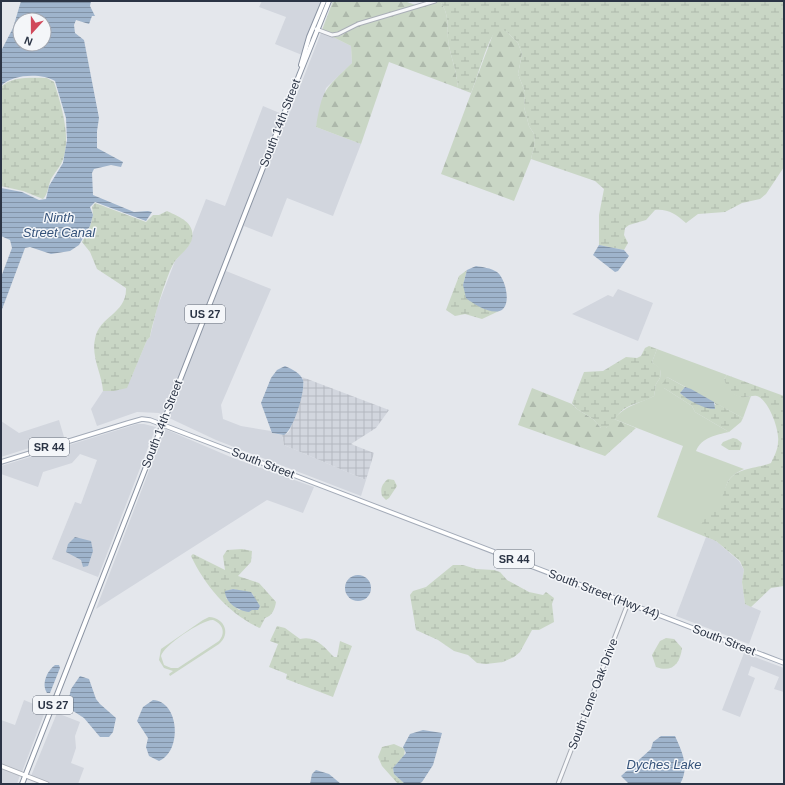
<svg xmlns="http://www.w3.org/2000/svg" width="785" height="785" viewBox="0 0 785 785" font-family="Helvetica,sans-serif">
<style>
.built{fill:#d2d6de}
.industrial{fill:url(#industrial-grid)}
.green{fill:#c9d6c5;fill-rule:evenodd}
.forest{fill:url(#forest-firs)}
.wetland{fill:url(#wetland-marsh);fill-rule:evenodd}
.water{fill:url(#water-rules);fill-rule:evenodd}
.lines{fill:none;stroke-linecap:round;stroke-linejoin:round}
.tertiary-casing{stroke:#a9aeb7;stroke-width:5}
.secondary-casing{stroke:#a9aeb7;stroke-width:5.5}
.primary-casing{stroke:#a3abb8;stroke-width:5.5}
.trunk-casing{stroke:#8b94a3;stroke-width:6}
.tertiary{stroke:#f7f8fa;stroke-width:3}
.secondary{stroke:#fff;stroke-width:3.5}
.primary{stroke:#fff;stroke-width:3.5}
.trunk{stroke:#fff;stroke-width:4}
.labels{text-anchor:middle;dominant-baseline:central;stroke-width:3;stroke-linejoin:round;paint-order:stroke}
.shield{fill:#f4f6f9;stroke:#676e7b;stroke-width:1}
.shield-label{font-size:11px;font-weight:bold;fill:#2b3445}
.street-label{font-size:12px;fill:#2b3445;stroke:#f4f6f9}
.water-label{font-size:13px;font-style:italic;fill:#34527a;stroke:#f4f6f9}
</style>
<defs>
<pattern id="industrial-grid" width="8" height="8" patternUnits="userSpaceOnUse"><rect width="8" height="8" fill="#d2d6de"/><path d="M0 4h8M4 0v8" fill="none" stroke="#b4b8c0"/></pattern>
<pattern id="forest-firs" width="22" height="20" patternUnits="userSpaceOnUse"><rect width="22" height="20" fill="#c9d6c5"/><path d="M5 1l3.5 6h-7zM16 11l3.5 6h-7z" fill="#adb8ab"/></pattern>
<pattern id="wetland-marsh" width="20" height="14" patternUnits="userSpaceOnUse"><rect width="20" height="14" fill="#c9d6c5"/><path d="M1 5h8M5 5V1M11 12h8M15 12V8" fill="none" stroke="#adb8ab"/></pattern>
<pattern id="water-rules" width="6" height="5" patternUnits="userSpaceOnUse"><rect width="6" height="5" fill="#9fb4cc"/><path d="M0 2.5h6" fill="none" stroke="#8293a7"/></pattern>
</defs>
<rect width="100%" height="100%" fill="#e4e7ec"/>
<g class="built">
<polygon points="262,1 322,1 302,55 275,44 286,17 259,7"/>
<polygon points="321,33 333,37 351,46 352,63 326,88 316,127 361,144 333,216 287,198 272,237 244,226 226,271 271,289 221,405 223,419 241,426 271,431 272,433 282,435 284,445 366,480 361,496 216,440 167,417 285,115 288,116 290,112"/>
<polygon points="263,106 282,114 164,416 159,413 137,412 97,426 91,409 103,391 114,391 131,378 147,340 150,337 157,308 175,261 190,244 193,232 206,199 225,206"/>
<polygon points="618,289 653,303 638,341 572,314 608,295 613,297"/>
<polygon points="59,420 64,437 1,457 1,421 19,433"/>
<polygon points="137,424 144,424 156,427 98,577 52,559 75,502 81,504 97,460 80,454 72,463 43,472 38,487 1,474 1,466"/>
<polygon points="165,429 233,458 314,487 303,513 267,500 96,609"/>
<polygon points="706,537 716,541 739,561 744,570 742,582 745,604 761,611 749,644 676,616"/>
<polygon points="744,653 784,668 784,692 774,689 779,677 751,666 748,675 755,678 740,717 722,710"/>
<polygon points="24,700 46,709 22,772 1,764 1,720 15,725"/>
<polygon points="57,713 80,722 75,736 76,748 71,763 84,768 78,784 52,784 31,776"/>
<polygon points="1,768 20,775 17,784 1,784"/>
</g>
<polygon class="industrial" points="302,377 389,410 376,428 351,444 374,453 366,480 284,445 282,435 288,433 290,430 302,394 304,384"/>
<g class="green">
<path d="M 657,349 L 727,375 L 724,379 C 730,391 735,400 751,396 L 743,418 L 667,377 L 664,388 L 692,406 L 695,412 L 729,432 C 716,435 702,437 696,451 L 744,469 C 720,480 729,489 720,507 C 716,514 708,522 703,529 L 706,537 L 657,517 L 683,446 L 614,419 C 624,406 640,403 654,396 L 656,384 L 660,378 L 661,370 L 652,362 Z"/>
<path d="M 209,617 C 225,618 231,634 219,644 L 170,676 L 169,674 L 173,671 L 164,668 L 159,660 L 161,649 L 203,620 ZM 213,620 C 223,624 226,633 219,641 L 178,668 L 171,668 L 164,665 L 161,656 C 163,646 203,619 213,620 Z"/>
</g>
<g class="forest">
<polygon points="333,1 404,1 416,5 358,22 338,33 332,34 322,30"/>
<path d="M 440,1 C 451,17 446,28 449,46 C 452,60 457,73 458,88 L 389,62 L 361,144 L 316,127 C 322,89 325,89 352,63 L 351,46 L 333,37 L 340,36 L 358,25 Z"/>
<polygon points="498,27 507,32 518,43 522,54 518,74 525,92 524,107 529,126 534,134 535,142 531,159 514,201 441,174 489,45 494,31"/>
<polygon points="532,388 572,404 577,409 593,419 601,428 606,428 614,419 636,428 605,456 518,425"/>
</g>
<g class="wetland">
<path d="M 440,1 L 784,1 L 784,167 L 766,194 L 760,199 L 742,203 L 725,212 L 698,214 L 686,223 C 675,214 669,209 655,210 L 646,220 L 629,225 L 625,228 L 624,235 L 628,243 L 624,250 L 599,245 L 599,215 L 604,189 L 595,181 L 531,159 L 535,142 L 534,134 L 529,126 L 524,107 L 525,92 L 518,74 L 522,54 L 518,43 L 507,32 L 498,28 C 487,39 478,77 471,93 L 458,88 C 457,73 452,60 449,46 C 446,28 451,17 440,1 Z"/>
<path d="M 47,78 L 54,82 C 61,104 73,142 61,164 C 58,169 54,174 51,179 C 48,186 48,194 43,199 L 23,191 L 1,186 L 1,87 C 12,76 32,78 47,78 Z"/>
<path d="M 95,203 L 146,222 L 153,215 L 159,215 L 167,211 C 175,215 190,220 192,231 C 195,245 182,252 175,261 C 167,272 152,324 150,337 L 147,340 L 127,388 L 114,391 L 103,391 C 102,374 91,357 95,339 C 99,316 127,314 126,288 L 97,269 L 90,252 L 82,242 C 88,231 95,220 92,207 Z"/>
<polygon points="467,270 463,285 482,308 499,311 482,319 465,314 455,316 446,310 459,276"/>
<path d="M 649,346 L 657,349 L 652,362 L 661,369 L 660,378 L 656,384 L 654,396 C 644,402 633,403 624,409 C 616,415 613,423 606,428 L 601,428 L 593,419 L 577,409 L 572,403 L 584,372 L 603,371 L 626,357 L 637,358 L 641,356 L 645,348 Z"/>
<path d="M 727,375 L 784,396 L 784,586 L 771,588 L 751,607 L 745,604 L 742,582 L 744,570 L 740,561 L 716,541 L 706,537 L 700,526 L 710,511 L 716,512 C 722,504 722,495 726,486 C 732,467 756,469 771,463 C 774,456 778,450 778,442 C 780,431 769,400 757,396 C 753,395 749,397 745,397 C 734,399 727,388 724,379 Z"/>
<path d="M 667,377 L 685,387 L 680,393 C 691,403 702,404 716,405 L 714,402 L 743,418 L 741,422 L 729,432 L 695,412 L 692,406 L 664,388 L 662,384 Z"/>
<polygon points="733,438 737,439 742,443 740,450 729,450 721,445 723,442"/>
<path d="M 388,479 L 394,480 L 397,486 L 389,498 L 386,500 L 382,496 C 380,488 382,484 388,479 Z"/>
<path d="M 242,549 L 252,551 L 251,562 L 238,576 L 259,583 L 276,602 C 275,609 272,616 265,618 L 260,628 C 230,615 205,586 191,556 L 193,554 L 225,570 L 223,556 L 227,550 ZM 233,589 L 253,594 L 254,600 L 260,606 L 252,610 L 239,610 L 226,598 L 227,591 Z"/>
<polygon points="453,565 463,565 476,569 494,570 500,572 507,580 529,592 543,595 546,592 554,598 552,604 554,622 539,630 532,630 520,652 514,657 503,662 486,664 477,663 468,655 454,651 438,640 416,630 410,595 413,591 426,587"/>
<path d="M 277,626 L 285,628 L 300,639 C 316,635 324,647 334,657 L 337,657 L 340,641 L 352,646 L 333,697 L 286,679 L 287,674 L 269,667 L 278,644 L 270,641 Z"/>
<path d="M 666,638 L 674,639 L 682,648 C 680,664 672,673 656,667 L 652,655 L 660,641 Z"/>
<polygon points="394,744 405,749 404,756 393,768 394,774 405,784 398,784 382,766 378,757 382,747"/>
</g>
<g class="water">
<path d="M 21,1 L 91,1 L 90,6 L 95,16 L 92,16 L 89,24 L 76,20 L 74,25 L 75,33 L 84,40 L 99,118 L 97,131 L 97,148 L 123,162 L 121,167 L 111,165 L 94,169 L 92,173 L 93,195 L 134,212 L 148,211 L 152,212 L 146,221 L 95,202 L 90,207 L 93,215 L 90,226 L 79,245 L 70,251 L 51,254 L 30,247 L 25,248 L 1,312 L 1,277 L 12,248 L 10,240 L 1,236 L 1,188 L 22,192 L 39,200 L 46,199 L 49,186 L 63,163 L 67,140 L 66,118 L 55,81 C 42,73 12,74 1,86 L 1,51 L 13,28 ZM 20,20 L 44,20 L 44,44 L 20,44 Z"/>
<polygon points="599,245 624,250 629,256 618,271 615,272 593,255"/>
<path d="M 476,266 C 482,267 491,268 497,272 C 505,278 511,301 503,309 C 494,317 473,304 466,298 L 463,285 L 467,270 Z"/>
<path d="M 285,366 C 292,369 300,373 303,380 C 306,389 293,431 284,435 L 272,433 L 261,403 L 271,378 L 277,370 Z"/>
<path d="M 685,387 L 691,389 L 714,402 L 715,409 C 704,409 689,401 680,393 Z"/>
<polygon points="75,537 91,541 93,551 88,566 83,567 81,560 66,552 68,544"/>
<circle cx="358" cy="588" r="13"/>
<path d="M 233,589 L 251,592 L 260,606 L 258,610 L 252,610 L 249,612 C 239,611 225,603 225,591 Z"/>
<path d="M 55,665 L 59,665 L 60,668 L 50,693 L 47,693 C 41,684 47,671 55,665 Z"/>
<polygon points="80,676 89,679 96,699 100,704 116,718 113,732 109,737 100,737 84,718 67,707 71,689"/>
<path d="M 153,700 C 179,701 183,751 159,761 L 149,756 L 146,747 L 148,738 L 137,721 L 143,707 Z"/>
<polygon points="423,730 442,733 433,765 422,782 418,784 405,784 394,774 393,768 406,753 403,747 410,734"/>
<path d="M 661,736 L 675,736 C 682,752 690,767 680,784 L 629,784 L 621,776 L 651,749 L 653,742 Z"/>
<polygon points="316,770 329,774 341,784 310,784 312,774"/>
</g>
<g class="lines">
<defs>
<g id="tertiary">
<polyline points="316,29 332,35 338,34 358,24 435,1"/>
<polyline points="558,784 628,603"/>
</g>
<polyline id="secondary" points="1,766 47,784"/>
<polyline id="primary" points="1,462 128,423 142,419 150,420 784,663"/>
<g id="trunk">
<polyline points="301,65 309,37 324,1"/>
<polyline points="22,784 300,73 329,1"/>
</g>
</defs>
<use href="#tertiary" class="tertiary-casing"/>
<use href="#secondary" class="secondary-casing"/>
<use href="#primary" class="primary-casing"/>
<use href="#trunk" class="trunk-casing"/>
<use href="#tertiary" class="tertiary"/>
<use href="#secondary" class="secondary"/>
<use href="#primary" class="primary"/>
<use href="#trunk" class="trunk"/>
</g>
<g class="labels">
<g class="shield">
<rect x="185" y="305" width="40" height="18" rx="3"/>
<rect x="29" y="438" width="40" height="18" rx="3"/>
<rect x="494" y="550" width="40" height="18" rx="3"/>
<rect x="33" y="696" width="40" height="18" rx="3"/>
</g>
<g class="shield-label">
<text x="205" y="314">US 27</text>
<text x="49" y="447">SR 44</text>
<text x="514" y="559">SR 44</text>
<text x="53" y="705">US 27</text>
</g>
<g class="street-label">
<text transform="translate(280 123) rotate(-69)">South 14th Street</text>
<text transform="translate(162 424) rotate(-69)">South 14th Street</text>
<text transform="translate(263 463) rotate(21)">South Street</text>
<text transform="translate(604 594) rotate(21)">South Street (Hwy 44)</text>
<text transform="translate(724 640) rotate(21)">South Street</text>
<text transform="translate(593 694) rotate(-69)">South Lone Oak Drive</text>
</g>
<g class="water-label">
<text x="59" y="217">Ninth<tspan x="59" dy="15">Street Canal</tspan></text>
<text x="664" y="764">Dyches Lake</text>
</g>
</g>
<rect width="785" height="785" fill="none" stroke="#2b3445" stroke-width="4"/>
<g transform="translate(32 32) rotate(201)"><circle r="19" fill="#f4f6f9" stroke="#a4a8b1"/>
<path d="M0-3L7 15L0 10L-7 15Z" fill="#d1495b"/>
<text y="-6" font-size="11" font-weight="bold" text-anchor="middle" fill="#2b3445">N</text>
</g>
</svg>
